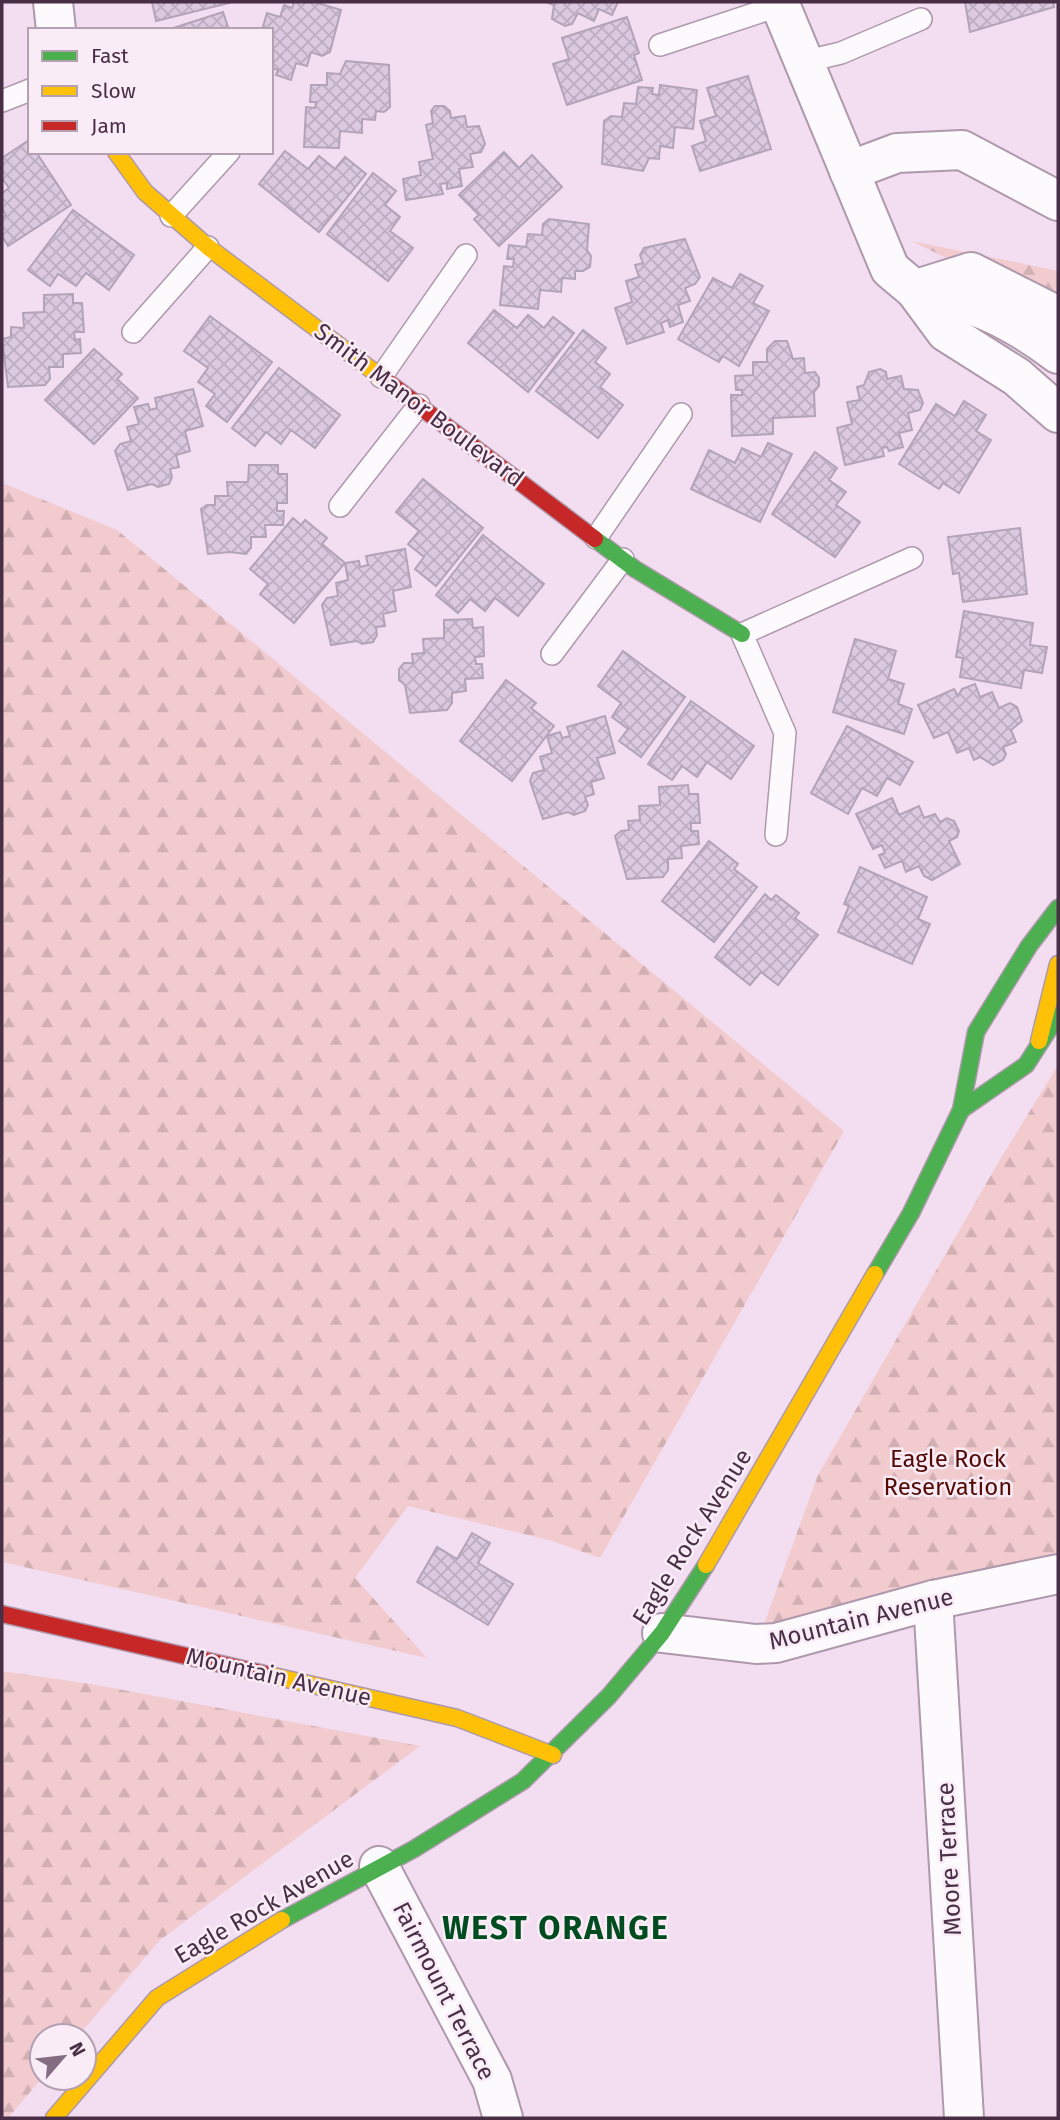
<svg xmlns="http://www.w3.org/2000/svg" width="1060" height="2120" viewBox="0 0 1060 2120" font-family="'Fira Sans',sans-serif">
<style>
.forest{fill:url(#forest-firs)}
.building{fill:url(#building-cross-hatch);stroke:#b3a3b8;stroke-width:2}
.lines{fill:none;stroke-linecap:round;stroke-linejoin:round}
.lane-casing{stroke:#ae99ac;stroke-width:24}
.street-casing{stroke:#ae99ac;stroke-width:42}
.fast-casing{stroke:#ae99ac;stroke-width:19}
.slow-casing{stroke:#ae99ac;stroke-width:19}
.jam-casing{stroke:#ae99ac;stroke-width:19}
.lane{stroke:#fdfafd;stroke-width:21}
.street{stroke:#fdfafd;stroke-width:38}
.fast{stroke:#4caf50;stroke-width:16}
.slow{stroke:#ffc107;stroke-width:16}
.jam{stroke:#c62828;stroke-width:16}
.labels{text-anchor:middle;dominant-baseline:central;stroke-width:5;stroke-linejoin:round;paint-order:stroke}
.street-label{font-size:24px;fill:#492f46;stroke:#f9ecf7}
.park-label{font-size:24px;fill:#530a04;stroke:#f9ecf7}
.district-label{font-size:32px;font-weight:bold;letter-spacing:2px;fill:#004c20;stroke:#f9ecf7}
</style>
<defs>
<pattern id="forest-firs" width="22" height="20" patternUnits="userSpaceOnUse" patternTransform="scale(1.75)"><rect width="22" height="20" fill="#f2cbcf"/><path d="M5 1l3.5 6h-7zM16 11l3.5 6h-7z" fill="#d1afb3"/></pattern>
<pattern id="building-cross-hatch" width="8" height="8" patternUnits="userSpaceOnUse" patternTransform="scale(1.75)"><rect width="8" height="8" fill="#dac9df"/><path d="M0 0l8 8M0 8l8-8" fill="none" stroke="#bdadc1"/></pattern>
</defs>
<rect width="100%" height="100%" fill="#f3def1"/>
<g class="forest">
<polygon points="912,241 1058,271 1058,314"/>
<polygon points="2,483 117,530 844,1131 600,1558 552,1541 408,1506 355,1578 427,1658 2,1562"/>
<polygon points="1058,1065 1058,1557 760,1635 818,1475 998,1163"/>
<polygon points="2,1671 91,1684 420,1746 160,1940 78,2036 42,2036 42,2078 8,2118 2,2118"/>
</g>
<g class="building">
<polygon points="152,2 228,2 229,3 156,21"/>
<polygon points="294,2 314,2 341,10 330,52 322,56 311,52 307,66 296,63 291,80 276,75 278,70 272,68 271,70 271,30 262,30 267,13 280,17 284,5 292,8"/>
<polygon points="546,2 618,2 612,15 599,9 594,21 578,13 572,24 565,26 552,19 554,5"/>
<polygon points="965,2 1053,2 1054,7 970,32"/>
<polygon points="223,12 229,30 167,30"/>
<polygon points="627,17 639,53 634,55 642,80 567,105 553,64 569,59 562,38"/>
<polygon points="346,61 389,65 390,107 384,112 376,111 375,120 362,119 362,133 340,131 339,148 304,147 306,107 315,108 316,102 310,102 311,85 327,85 327,73 340,74"/>
<polygon points="748,76 771,149 700,171 692,146 706,141 700,121 716,116 707,88"/>
<polygon points="660,85 697,90 693,129 675,127 673,148 660,146 659,159 649,158 643,171 602,164 604,121 611,116 622,117 624,103 636,104 638,87 653,88 652,94 659,95"/>
<polygon points="435,106 444,106 450,111 451,118 465,116 467,127 479,126 485,144 481,152 470,154 473,167 459,169 462,186 447,189 447,183 440,184 443,194 406,200 403,179 421,175 419,162 433,159 426,125 433,123 431,111"/>
<polygon points="29,140 30,152 36,152 71,205 8,246 2,236 2,218 6,215 2,208 2,193 9,188 2,178 2,158"/>
<polygon points="285,151 308,169 319,156 335,169 345,157 366,174 319,232 259,184"/>
<polygon points="504,152 519,168 532,155 562,187 499,246 474,219 479,215 459,195"/>
<polygon points="373,173 396,191 385,205 400,217 390,231 413,248 388,281 327,234"/>
<polygon points="73,210 134,255 109,290 86,273 76,286 58,274 50,286 28,270"/>
<polygon points="549,219 589,224 587,250 591,256 590,267 583,271 575,271 575,279 562,278 561,292 540,290 538,309 500,305 504,266 513,267 514,259 507,259 509,245 526,247 528,234 542,235 543,224"/>
<polygon points="685,239 700,277 695,284 685,288 690,301 678,305 683,322 670,327 668,320 661,323 664,332 627,344 615,308 632,302 626,281 639,277 635,265 643,263 640,255 644,248"/>
<polygon points="740,274 763,286 753,303 769,311 739,366 723,356 719,362 678,339 713,278 732,288"/>
<polygon points="73,294 73,303 82,303 84,332 74,332 75,340 80,339 81,353 63,354 63,367 49,367 50,379 45,385 8,387 2,339 11,337 11,327 24,328 23,313 44,312 44,295"/>
<polygon points="494,310 517,328 528,315 544,328 553,317 574,333 528,392 468,343"/>
<polygon points="210,316 272,362 227,422 206,406 215,394 198,382 208,368 184,351"/>
<polygon points="583,330 606,348 595,362 610,374 600,387 623,405 598,438 536,391"/>
<polygon points="775,341 787,341 793,359 804,358 805,373 815,372 819,378 819,386 814,392 815,416 773,418 773,434 732,436 731,395 742,395 742,390 736,390 735,376 753,375 753,362 767,362 767,349"/>
<polygon points="94,349 122,374 117,379 138,398 94,444 45,400"/>
<polygon points="279,368 340,415 315,448 291,430 281,444 266,432 255,446 232,428"/>
<polygon points="880,369 886,372 887,379 901,376 904,389 918,390 923,403 920,410 908,413 912,430 899,433 903,447 889,451 887,447 882,448 884,456 845,465 837,428 852,424 847,402 860,400 857,387 864,385 869,372"/>
<polygon points="193,389 203,426 185,431 190,451 176,455 179,467 170,469 172,477 169,484 158,487 152,484 128,490 115,451 120,444 131,441 127,427 139,424 134,407 148,404 150,410 157,408 155,398"/>
<polygon points="964,401 986,415 976,431 991,440 959,493 943,483 939,489 899,464 936,404 955,416"/>
<polygon points="768,443 792,454 760,522 691,489 709,450 735,463 742,448 761,457"/>
<polygon points="815,452 837,468 829,480 846,492 836,505 860,522 835,557 772,514"/>
<polygon points="249,465 278,465 278,474 287,474 287,503 277,503 277,511 284,511 283,525 265,525 266,537 251,537 251,548 246,554 230,552 208,554 201,509 207,505 215,505 215,496 228,496 227,482 248,482"/>
<polygon points="423,479 483,528 436,586 415,569 424,557 408,544 419,531 396,512"/>
<polygon points="293,518 301,525 305,520 327,538 322,544 345,563 294,623 260,594 268,584 250,569"/>
<polygon points="1020,528 1027,594 963,602 959,573 953,574 948,537"/>
<polygon points="483,535 544,584 518,616 495,598 485,611 470,599 458,613 436,595"/>
<polygon points="405,549 411,587 393,591 396,611 383,614 385,626 376,627 377,635 373,642 362,644 357,641 331,645 322,605 327,598 338,596 336,583 348,580 345,563 359,561 360,567 368,565 366,556"/>
<polygon points="964,611 1033,623 1030,645 1047,647 1042,673 1024,670 1021,688 960,677 963,658 956,657"/>
<polygon points="472,619 473,628 483,627 484,656 475,657 476,664 482,664 483,678 465,679 466,691 452,693 452,703 447,710 410,713 405,685 399,680 399,669 404,663 413,663 412,654 424,653 423,639 444,638 444,620"/>
<polygon points="855,639 896,651 888,679 904,684 898,704 912,709 904,734 833,712"/>
<polygon points="623,651 685,697 641,757 619,741 628,729 612,717 621,703 598,686"/>
<polygon points="506,680 536,703 531,708 554,726 512,781 460,741"/>
<polygon points="975,684 980,697 992,692 999,708 1010,703 1017,707 1022,721 1011,730 1016,742 1003,747 1006,754 1003,760 993,765 980,757 974,760 969,748 957,753 948,732 934,738 918,705 954,689 958,696 962,689"/>
<polygon points="691,701 754,746 731,779 707,762 697,777 682,766 672,780 648,764"/>
<polygon points="605,716 615,753 597,758 604,778 591,782 594,794 585,797 588,805 585,811 574,815 568,812 543,819 530,781 533,773 544,770 540,757 552,753 547,736 560,732 562,738 570,736 567,727"/>
<polygon points="847,726 913,762 900,785 887,778 877,796 862,788 848,814 811,793"/>
<polygon points="688,785 689,794 698,794 700,823 691,823 691,831 698,831 699,844 681,846 682,858 668,859 668,870 663,877 627,879 615,836 621,831 629,830 628,821 640,820 639,806 660,805 659,787"/>
<polygon points="892,798 899,815 919,806 924,818 935,814 940,822 947,818 954,821 959,831 957,837 949,841 960,864 932,880 924,876 919,866 906,872 902,861 885,868 879,855 885,853 882,845 873,849 856,814"/>
<polygon points="709,841 738,864 734,869 757,887 714,942 662,901"/>
<polygon points="860,867 927,897 918,919 930,924 912,964 838,932 849,906 844,904"/>
<polygon points="765,894 771,900 776,895 799,913 795,918 818,935 778,985 761,972 750,985 715,957"/>
<polygon points="472,1533 490,1543 478,1563 513,1584 488,1625 417,1582 437,1547 457,1559"/>
</g>
<g class="lines">
<defs>
<g id="lane">
<polyline points="660,45 781,5"/>
<polyline points="803,62 841,53 921,19"/>
<polyline points="2,101 30,90"/>
<polyline points="171,216 229,152"/>
<polyline points="133,332 208,247"/>
<polyline points="381,377 466,255"/>
<polyline points="340,506 419,405"/>
<polyline points="596,538 681,414"/>
<polyline points="552,654 623,559"/>
<polyline points="776,835 785,733 742,634 912,558"/>
</g>
<g id="street">
<polyline points="53,2 56,30"/>
<polyline points="779,2 890,269 915,290 946,332 1017,377 1058,413"/>
<polyline points="849,171 897,153 962,150 1058,201"/>
<polyline points="920,288 971,272 1058,316"/>
<path d="M 915,290 C 971,300 1012,319 1058,354"/>
<polyline points="933,1600 964,2118"/>
<polyline points="662,1633 756,1644 776,1643 933,1600 1058,1574"/>
<polyline points="379,1866 492,2080 503,2118"/>
</g>
<g id="fast">
<polyline points="595,539 635,569 742,634"/>
<polyline points="961,1110 1026,1065 1058,1015"/>
<polyline points="875,1274 911,1213 961,1110 976,1032 1029,946 1058,908"/>
<polyline points="282,1920 414,1849 523,1781 609,1696 662,1633 706,1565"/>
</g>
<g id="slow">
<polyline points="116,152 145,192 208,247 385,380"/>
<polyline points="1039,1041 1058,964"/>
<polyline points="706,1565 875,1274"/>
<polyline points="269,1675 457,1718 553,1755"/>
<polyline points="54,2118 157,1998 282,1920"/>
</g>
<g id="jam">
<polyline points="385,380 595,539"/>
<polyline points="2,1614 269,1675"/>
</g>
</defs>
<use href="#lane" class="lane-casing"/>
<use href="#street" class="street-casing"/>
<use href="#fast" class="fast-casing"/>
<use href="#slow" class="slow-casing"/>
<use href="#jam" class="jam-casing"/>
<use href="#lane" class="lane"/>
<use href="#street" class="street"/>
<use href="#fast" class="fast"/>
<use href="#slow" class="slow"/>
<use href="#jam" class="jam"/>
</g>
<g class="labels">
<g class="street-label">
<text transform="translate(419 405) rotate(37)">Smith Manor Boulevard</text>
<text transform="translate(692 1537) rotate(-58)">Eagle Rock Avenue</text>
<text transform="translate(861 1619) rotate(-14)">Mountain Avenue</text>
<text transform="translate(279 1677) rotate(13)">Mountain Avenue</text>
<text transform="translate(949 1859) rotate(-93)">Moore Terrace</text>
<text transform="translate(264 1907) rotate(-30)">Eagle Rock Avenue</text>
<text transform="translate(444 1991) rotate(63)">Fairmount Terrace</text>
</g>
<g class="park-label">
<text x="948" y="1459">Eagle Rock<tspan x="948" dy="28">Reservation</tspan></text>
</g>
<g class="district-label">
<text x="556" y="1928">WEST ORANGE</text>
</g>
</g>
<rect width="1060" height="2120" fill="none" stroke="#492f46" stroke-width="7"/>
<rect x="28" y="28" width="245" height="126" fill="#f9ecf7" stroke="#b3a0b0" stroke-width="2"/>
<rect x="42" y="51" width="35" height="10" fill="#4caf50" stroke="#b3a0b0" stroke-width="2"/>
<text x="91" y="63" font-size="21" fill="#492f46">Fast</text>
<rect x="42" y="86" width="35" height="10" fill="#ffc107" stroke="#b3a0b0" stroke-width="2"/>
<text x="91" y="98" font-size="21" fill="#492f46">Slow</text>
<rect x="42" y="121" width="35" height="10" fill="#c62828" stroke="#b3a0b0" stroke-width="2"/>
<text x="91" y="133" font-size="21" fill="#492f46">Jam</text>
<g transform="translate(63 2057) rotate(62)"><circle r="33" fill="#f9ecf7" stroke="#b3a0b0" stroke-width="2"/>
<path d="M0-5L12 26L0 18L-12 26Z" fill="#846c82"/>
<text y="-10" font-size="19" font-weight="bold" text-anchor="middle" fill="#492f46">N</text>
</g>
</svg>
